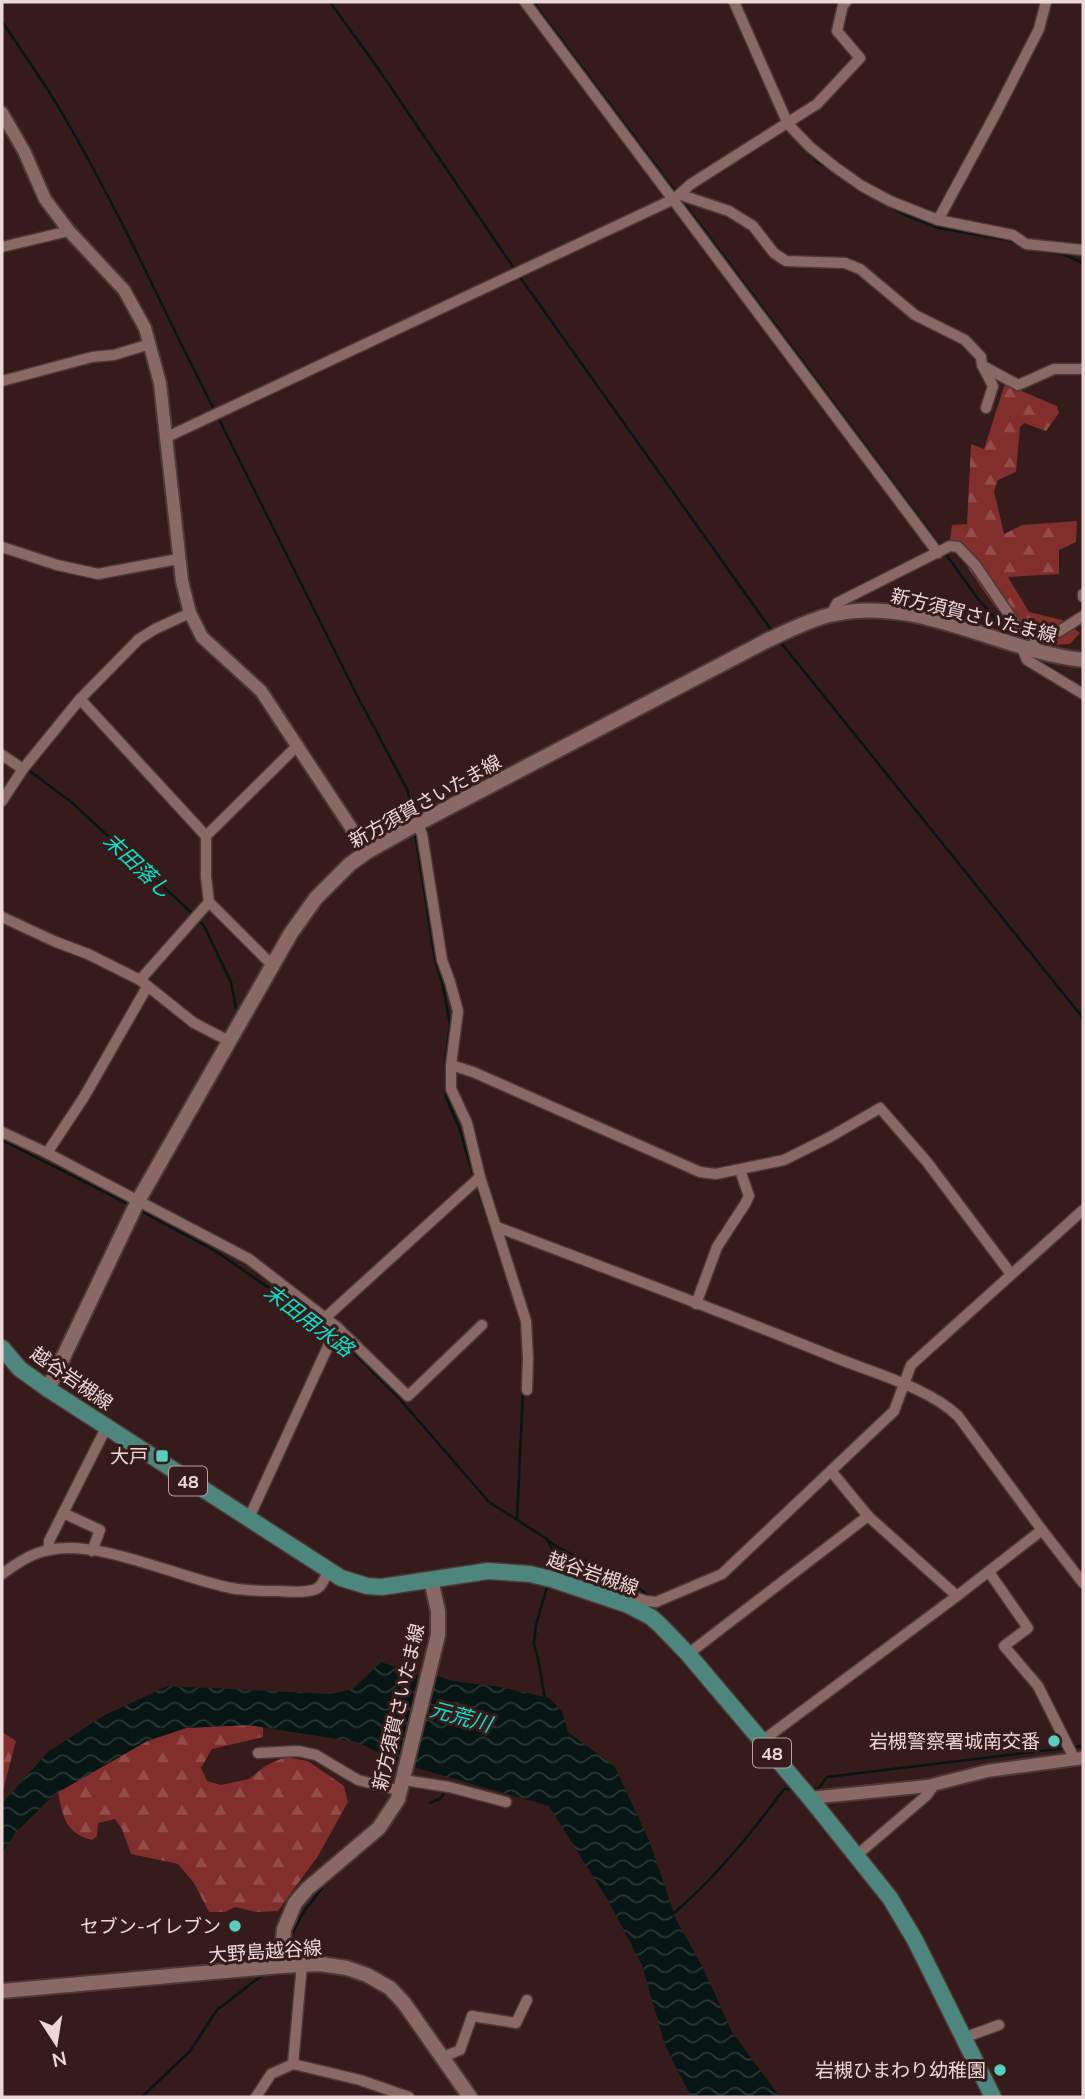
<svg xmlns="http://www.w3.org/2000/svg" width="1085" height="2099" viewBox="0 0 1085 2099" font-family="Mulish,'Noto Sans JP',sans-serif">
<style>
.forest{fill:url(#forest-firs)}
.water{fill:url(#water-waves)}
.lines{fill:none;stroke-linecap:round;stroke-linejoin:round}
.stream{stroke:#061614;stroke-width:2.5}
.minor-casing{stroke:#4e3837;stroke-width:13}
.tertiary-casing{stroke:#4e3837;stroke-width:16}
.secondary-casing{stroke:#4e3837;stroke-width:18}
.primary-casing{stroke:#4e3837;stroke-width:19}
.minor{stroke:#896965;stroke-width:10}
.tertiary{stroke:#896965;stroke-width:12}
.secondary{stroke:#896965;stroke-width:14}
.primary{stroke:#4d867c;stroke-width:16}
.poi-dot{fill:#59cebe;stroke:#351b19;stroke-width:2.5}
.labels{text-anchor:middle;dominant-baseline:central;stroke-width:6;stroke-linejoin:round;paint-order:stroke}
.shield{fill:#351b19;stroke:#b5a09e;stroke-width:2}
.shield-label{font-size:18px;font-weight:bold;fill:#ecd9d7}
.street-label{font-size:19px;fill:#ecd9d7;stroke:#351b19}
.poi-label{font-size:19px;fill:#ecd9d7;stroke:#351b19;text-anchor:end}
.water-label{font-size:21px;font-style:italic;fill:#08e1cc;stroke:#351b19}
</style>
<defs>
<pattern id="forest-firs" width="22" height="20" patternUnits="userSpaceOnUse" patternTransform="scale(1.75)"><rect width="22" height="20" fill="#812e2c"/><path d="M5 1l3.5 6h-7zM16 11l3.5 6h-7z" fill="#934c4a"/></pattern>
<pattern id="water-waves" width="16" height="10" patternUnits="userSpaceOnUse" patternTransform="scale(1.75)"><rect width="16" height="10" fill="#061614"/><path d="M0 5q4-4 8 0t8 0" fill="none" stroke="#2a3735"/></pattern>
</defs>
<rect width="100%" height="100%" fill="#351b19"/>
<g class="forest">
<path d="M 1005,384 L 1057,406 L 1059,413 L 1046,431 L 1024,423 L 1020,427 L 1016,472 L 998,480 L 994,491 L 1004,534 L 1022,525 L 1077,521 L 1076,542 L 1059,550 L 1059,574 L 1008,577 L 1029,612 L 1062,620 L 1080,633 L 1070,644 C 1060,644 1047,647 1037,644 C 1005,632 969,568 950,539 L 952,525 L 967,524 L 971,444 L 984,449 Z"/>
<path d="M 248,1725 L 263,1727 L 263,1737 L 212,1749 L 201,1768 L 207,1781 L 221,1785 L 249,1779 L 265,1766 L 285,1757 L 308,1761 L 344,1786 L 348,1802 L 318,1856 L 278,1911 L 256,1912 L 235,1907 L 225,1912 L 209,1912 L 194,1883 L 178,1864 L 131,1854 L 122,1829 L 115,1819 L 98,1823 L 97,1836 L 92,1840 C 65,1833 63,1817 58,1792 L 147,1741 L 186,1728 Z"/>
<polygon points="2,1732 16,1741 2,1794"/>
</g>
<g class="water">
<polygon points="381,1662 418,1675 399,1763 357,1742 248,1725 186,1728 147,1741 55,1794 16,1832 2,1853 2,1804 48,1752 105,1715 168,1686 331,1694 353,1689"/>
<polygon points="433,1675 453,1681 500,1687 549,1698 562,1711 568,1732 615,1767 650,1843 676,1919 703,1968 732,2032 780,2097 691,2097 665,2045 642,1965 608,1900 549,1806 413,1767"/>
</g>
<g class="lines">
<g class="stream">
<polyline points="330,2 377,67 522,280 772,631"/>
<polyline points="533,2 677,194"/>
<polyline points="728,2 779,115"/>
<path d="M 2,21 C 23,54 47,86 66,120 C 121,214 165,314 215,411"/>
<polyline points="785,127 819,163 828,167"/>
<polyline points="681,199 941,547"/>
<polyline points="890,206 903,214 939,228 1009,240 1023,247"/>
<polyline points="1029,249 1063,254 1083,263"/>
<polyline points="218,417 360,701 408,791 413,819"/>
<polyline points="945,553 978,599 1012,638"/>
<polyline points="778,639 1083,1018"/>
<polyline points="1033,656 1083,688"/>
<polyline points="27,769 70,801 193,914"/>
<polyline points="415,833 435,959 443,986 450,1024 445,1065 446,1097 459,1127 474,1177"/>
<polyline points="197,919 204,926 231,982 236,1008"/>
<polyline points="2,1140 130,1205"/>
<polyline points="476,1184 505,1270"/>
<polyline points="139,1210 217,1252 331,1331"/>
<polyline points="519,1313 522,1331"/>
<polyline points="336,1335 398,1397 489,1502 547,1539 554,1553 552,1569"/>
<polyline points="517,1519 523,1390"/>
<polyline points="549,1541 557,1547 637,1586 647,1595"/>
<polyline points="545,1699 539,1663 534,1644 536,1625 548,1583"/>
<polyline points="1073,1747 1083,1746"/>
<polyline points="811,1789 818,1789 827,1777 1066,1748"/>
<polyline points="430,1803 441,1798 445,1791"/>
<path d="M 672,1915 C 715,1878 750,1835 784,1789 L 794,1789"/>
<polyline points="292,1934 303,1913 322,1888"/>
<polyline points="142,2097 190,2051 217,2010 261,1976"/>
</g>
<defs>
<g id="minor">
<polyline points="525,2 938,553"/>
<polyline points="734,2 788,124 810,147 835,167 862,186 890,201 938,220 1013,235 1026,244 1083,250"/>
<polyline points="681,195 729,211 753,226 774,253 786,261 845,263 860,269 915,315 965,340 981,357 982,365 993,386 986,408"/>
<polyline points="938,220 997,111 1039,29 1046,2"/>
<polyline points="2,247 69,231"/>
<polyline points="983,366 1018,385 1054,369 1083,369"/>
<polyline points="2,381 92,357 114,355 150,344"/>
<polyline points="167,437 674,199 691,184 817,104 860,58 837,31 843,5 846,2"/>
<polyline points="2,547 57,565 98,574 178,559"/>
<polyline points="1083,594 1083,597"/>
<polyline points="831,615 837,603 950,546 958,547 976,566 1014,622 1022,629 1037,635"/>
<polyline points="1083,616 1058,632 1037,635 1033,646 1027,648 1024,653 1027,660 1083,694"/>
<polyline points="80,699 206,836 206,877 209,902 272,965"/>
<polyline points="2,755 23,769"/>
<polyline points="2,801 23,769 80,699 139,639 155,629 190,613"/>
<polyline points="417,824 422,834 442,960 450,982 458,1011 451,1065 451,1089 467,1123 480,1177 526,1321 528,1358 527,1390"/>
<polyline points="206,836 298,745"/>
<polyline points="2,917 56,942 88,954 140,980 194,1023 229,1041"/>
<polyline points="140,980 209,902"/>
<polyline points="451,1065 473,1072 700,1172 716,1174 784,1160 830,1137 880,1108 927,1162 1011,1274"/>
<polyline points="2,1132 47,1153 249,1259 337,1327 408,1396 482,1325"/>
<polyline points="47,1153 84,1097 147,987"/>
<path d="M 497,1227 C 610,1270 723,1312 834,1357 C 873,1373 927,1387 958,1416 L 1042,1530 L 1083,1583"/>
<polyline points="696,1304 717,1247 745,1204 749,1196 740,1170"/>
<polyline points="325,1318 480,1177"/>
<polyline points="831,1471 868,1516 957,1596"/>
<polyline points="63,1513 100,1530 92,1551"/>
<polyline points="248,1520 337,1327"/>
<polyline points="49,1549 49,1541 106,1428"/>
<polyline points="989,1572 1028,1628 1004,1646 1038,1686 1075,1760"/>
<path d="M 2,1574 C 16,1564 31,1553 49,1550 C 100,1539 179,1578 231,1588 C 246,1591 263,1591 279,1591 C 290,1592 306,1593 316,1589 C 322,1587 325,1577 328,1572"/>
<polyline points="612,1599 621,1593 646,1601 656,1602 722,1574 894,1411 911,1365 1083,1210"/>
<polyline points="688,1654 868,1516"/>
<polyline points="762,1741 957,1596 1042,1530"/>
<polyline points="258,1753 298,1751 316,1755 358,1780 401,1791"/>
<polyline points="404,1780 449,1787 506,1802"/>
<polyline points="857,1855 926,1796 935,1784"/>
<polyline points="963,2038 999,2025"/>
<polyline points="443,2057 460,2050 472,2016 516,2023 527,2000"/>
<polyline points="293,2064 302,1964"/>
<polyline points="256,2097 271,2074 293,2064 360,2080 409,2097"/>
</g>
<g id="tertiary">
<polyline points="2,113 24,151 45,199 69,231 124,290 145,328 160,383 182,581 190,613 202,637 261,691 367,852"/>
<polyline points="810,1798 928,1786 987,1771 1083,1758"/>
</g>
<g id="secondary">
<path d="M 48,1389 L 138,1201 L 291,933 L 316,898 L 350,864 L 367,852 L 417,824 L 770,639 C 790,630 809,620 830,615 C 916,594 999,651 1083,660"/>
<polyline points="281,1966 284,1929 295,1903 307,1889 379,1828 398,1799 438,1635 438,1611 431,1580"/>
<polyline points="2,1991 281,1966 320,1964 347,1968 367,1975 390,1988 404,2003 470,2097"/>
</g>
<polyline id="primary" points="2,1348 20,1369 48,1389 341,1578 367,1586 382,1587 488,1571 530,1574 551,1579 628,1605 651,1617 660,1625 688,1654 810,1798 890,1898 915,1940 993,2097"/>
</defs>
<use href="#minor" class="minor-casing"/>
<use href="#tertiary" class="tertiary-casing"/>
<use href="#secondary" class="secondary-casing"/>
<use href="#primary" class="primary-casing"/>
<use href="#minor" class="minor"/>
<use href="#tertiary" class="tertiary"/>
<use href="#secondary" class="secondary"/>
<use href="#primary" class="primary"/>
</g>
<g class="poi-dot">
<rect x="155" y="1449" width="14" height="14" rx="3.5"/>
<circle cx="1054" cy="1741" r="7"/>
<circle cx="235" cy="1926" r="7"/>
<circle cx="1000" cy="2070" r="7"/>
</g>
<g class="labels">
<g class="shield">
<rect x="169" y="1466.5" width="38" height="29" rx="5"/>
<rect x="753" y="1738.5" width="38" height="29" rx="5"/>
</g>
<g class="shield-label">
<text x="188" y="1481">48</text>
<text x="772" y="1753">48</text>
</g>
<g class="street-label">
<text transform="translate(974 615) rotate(14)">新方須賀さいたま線</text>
<text transform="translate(425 801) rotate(-29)">新方須賀さいたま線</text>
<text transform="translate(72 1378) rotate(35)">越谷岩槻線</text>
<text transform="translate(593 1573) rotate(19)">越谷岩槻線</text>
<text transform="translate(398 1707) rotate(-77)">新方須賀さいたま線</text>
<text transform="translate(265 1951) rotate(-4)">大野島越谷線</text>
</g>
<g class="poi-label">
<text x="148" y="1456">大戸</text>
<text x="1040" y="1741">岩槻警察署城南交番</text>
<text x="221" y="1926">セブン-イレブン</text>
<text x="986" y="2070">岩槻ひまわり幼稚園</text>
</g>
<g class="water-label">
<text transform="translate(138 865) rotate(43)">末田落し</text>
<text transform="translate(309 1320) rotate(37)">末田用水路</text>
<text transform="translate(461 1716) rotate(15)">元荒川</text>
</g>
</g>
<rect width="1085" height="2099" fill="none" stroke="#ecd9d7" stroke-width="7"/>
<g transform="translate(56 2043) rotate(168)" stroke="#351b19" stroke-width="5" paint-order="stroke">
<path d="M0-5L12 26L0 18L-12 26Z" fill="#ecd9d7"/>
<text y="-10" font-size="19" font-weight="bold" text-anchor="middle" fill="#ecd9d7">N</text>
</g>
</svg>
